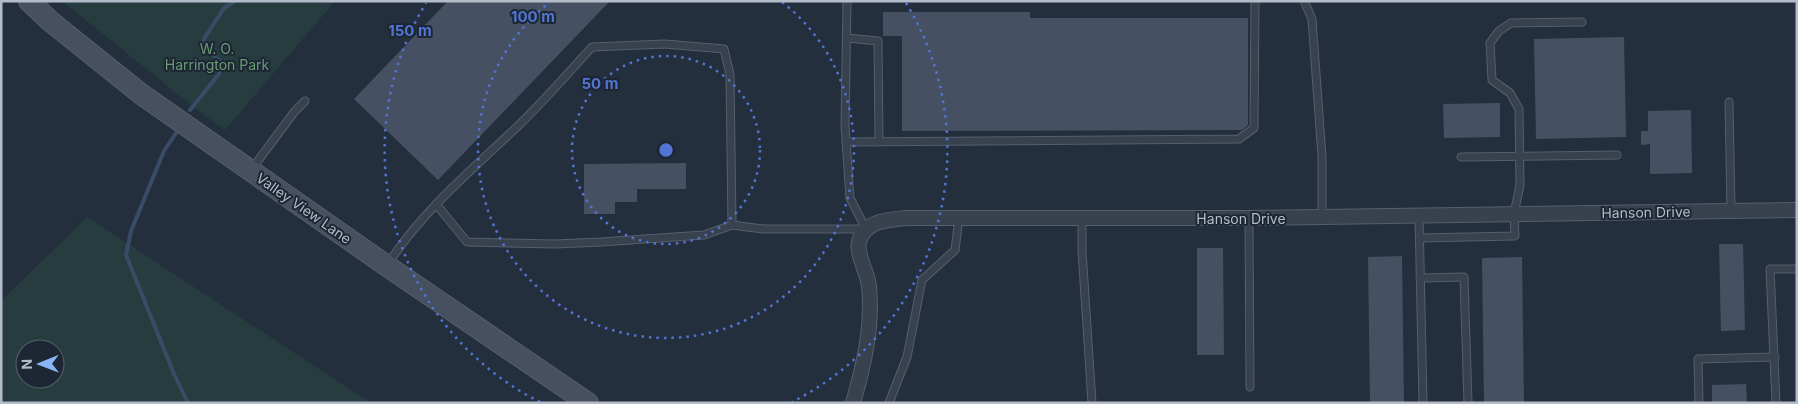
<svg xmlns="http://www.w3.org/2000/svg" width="1798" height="404" viewBox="0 0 1798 404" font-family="Inter,sans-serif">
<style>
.green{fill:#263c3f;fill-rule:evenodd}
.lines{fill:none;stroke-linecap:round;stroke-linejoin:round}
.stream{stroke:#394c67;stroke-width:4}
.building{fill:#455162}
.service-casing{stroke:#565f6c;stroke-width:9}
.minor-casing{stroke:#565f6c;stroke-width:16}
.secondary-casing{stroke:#565f6c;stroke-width:22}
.service{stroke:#38414e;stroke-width:7}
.minor{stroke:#38414e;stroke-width:14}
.secondary{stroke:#465061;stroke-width:20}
.ring{fill:none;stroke:#5274d3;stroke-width:2.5;stroke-dasharray:2.5 5}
.labels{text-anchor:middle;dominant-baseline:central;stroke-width:4;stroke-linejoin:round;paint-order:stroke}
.park-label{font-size:14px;fill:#6b9a76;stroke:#1d2633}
.street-label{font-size:14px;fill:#b4bcc9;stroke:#1d2633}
.centre{fill:#5274d3;stroke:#1d2633;stroke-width:2.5}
.ring-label{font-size:15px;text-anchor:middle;font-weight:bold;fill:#5274d3;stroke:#1d2633;stroke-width:4;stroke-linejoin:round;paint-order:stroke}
</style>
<rect width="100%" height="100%" fill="#242f3e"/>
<g class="green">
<polygon points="62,1 335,1 225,130 201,113"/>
<path d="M 87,217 L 371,403 L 1,403 L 1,301 ZM 25,349 L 55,349 L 55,379 L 25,379 Z"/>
</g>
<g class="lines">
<g class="stream">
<polyline points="190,110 219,74 222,63 205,47 204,39 224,8 235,1"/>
<polyline points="176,133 164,151 131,231 126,255 174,374 188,403"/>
</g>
</g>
<g class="building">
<polygon points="448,1 610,1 438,180 354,99"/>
<polygon points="883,12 1030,12 1030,18 1248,18 1248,125 1242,130 902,131 902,36 883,36"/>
<polygon points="1624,37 1626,137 1536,139 1534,39"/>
<polygon points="1500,103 1500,137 1444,138 1443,104"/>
<polygon points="1691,110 1692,173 1650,174 1650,144 1641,145 1641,131 1648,131 1648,111"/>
<polygon points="686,163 686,189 637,189 637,202 615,202 615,214 584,214 584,164"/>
<polygon points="1719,244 1743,244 1745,330 1721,331"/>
<polygon points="1197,248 1223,248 1224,355 1197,355"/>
<polygon points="1402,256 1404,403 1370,403 1368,257"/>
<polygon points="1522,257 1524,403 1484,403 1482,258"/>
<polygon points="1746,384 1747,403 1712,403 1712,385"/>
</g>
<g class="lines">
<defs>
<g id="service">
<polyline points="1304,1 1312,19 1322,157 1322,217"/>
<polyline points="847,38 878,41 879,142"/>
<polyline points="1729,102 1731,211"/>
<polyline points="846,142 1239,139 1254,128 1255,1"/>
<polyline points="1461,157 1617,155"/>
<polyline points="251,170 295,111 305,101"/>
<polyline points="1419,216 1423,403"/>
<polyline points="1082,218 1082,251 1092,403"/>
<polyline points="1249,218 1250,387"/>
<polyline points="732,225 763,229 866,229 850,198 845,126 847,1"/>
<polyline points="1420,238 1515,236 1514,214 1520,185 1519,109 1510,93 1492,80 1490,43 1499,31 1511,23 1582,22"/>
<path d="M 388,264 C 423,210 473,169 519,125 C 544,101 568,73 592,47 L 665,44 L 724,49 L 730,74 L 732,225 L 704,235 L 601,242 L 555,244 L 467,242 L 436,204"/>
<polyline points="1420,278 1464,277 1468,403"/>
<polyline points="889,403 907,357 922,280 955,250 959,218"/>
<polyline points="1699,403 1698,359 1775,357"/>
<polyline points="1776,403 1770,269 1797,269"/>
</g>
<path id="minor" d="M 853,403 C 864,365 873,326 869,286 C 868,274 856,254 859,242 C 864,220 889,220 906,218 L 1253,218 L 1797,210"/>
<polyline id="secondary" points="29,1 50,21 141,94 387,266 588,403"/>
</defs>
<use href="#service" class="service-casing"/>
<use href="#minor" class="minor-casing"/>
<use href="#secondary" class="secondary-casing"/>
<use href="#service" class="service"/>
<use href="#minor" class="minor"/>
<use href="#secondary" class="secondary"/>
</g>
<g class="ring">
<circle cx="666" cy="150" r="94"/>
<path d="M782 2A188 188 0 1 1 550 2"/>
<path d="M540 402A282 282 0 0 1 426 3M906 3A282 282 0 0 1 792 402"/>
</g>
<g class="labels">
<g class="park-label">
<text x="217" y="48">W. O.<tspan x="217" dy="16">Harrington Park</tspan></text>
</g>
<g class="street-label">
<text transform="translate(304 208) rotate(35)">Valley View Lane</text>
<text transform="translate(1646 212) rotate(-1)">Hanson Drive</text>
<text x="1241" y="218">Hanson Drive</text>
</g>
</g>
<circle cx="666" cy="150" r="8" class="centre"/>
<g class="ring-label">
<text x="533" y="22">100 m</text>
<text x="410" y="36">150 m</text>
<text x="600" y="89">50 m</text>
</g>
<rect width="1798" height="404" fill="none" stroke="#b4bcc9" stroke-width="5"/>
<g transform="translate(40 364) rotate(269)"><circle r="24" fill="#1d2633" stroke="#59626f"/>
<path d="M0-4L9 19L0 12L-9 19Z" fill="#8ab4f8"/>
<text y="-8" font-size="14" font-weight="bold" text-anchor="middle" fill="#b4bcc9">N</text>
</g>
</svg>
